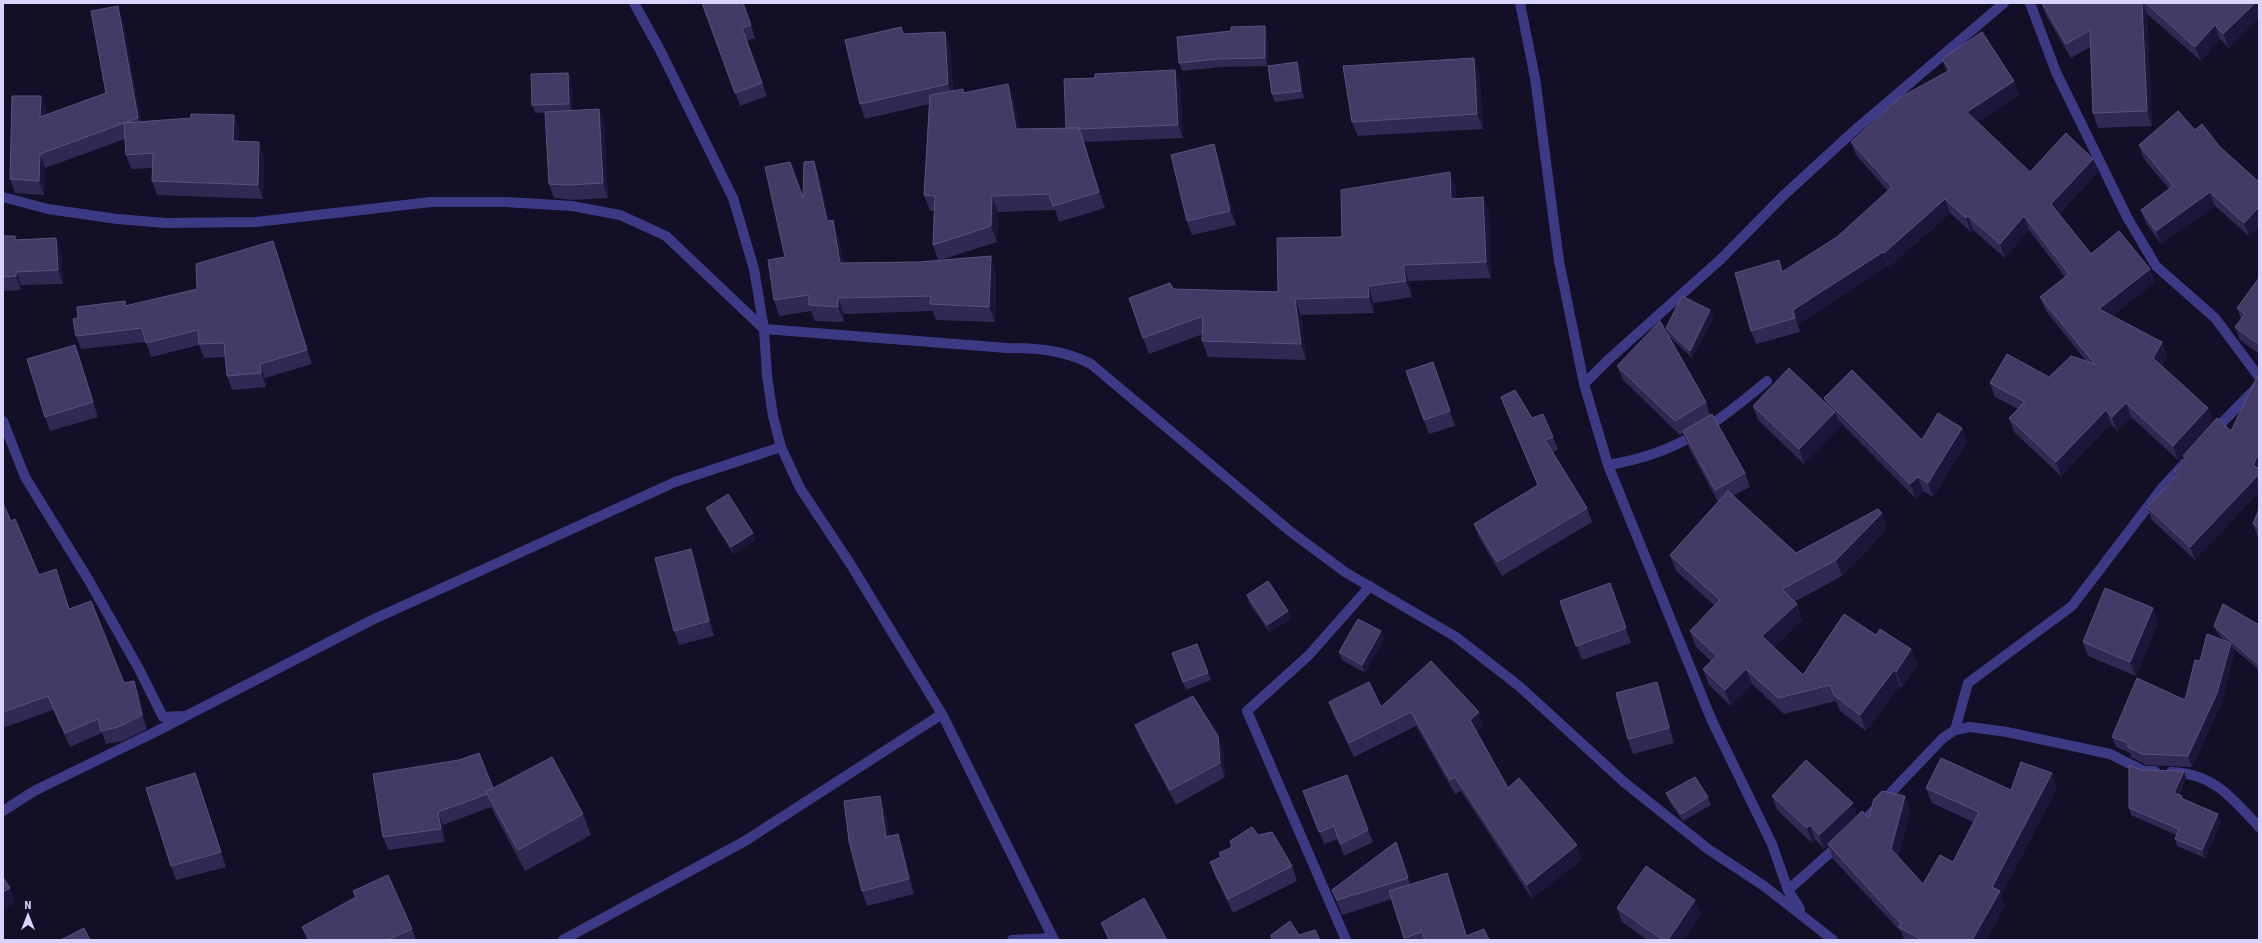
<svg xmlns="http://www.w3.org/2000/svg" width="2262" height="943" viewBox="0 0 2262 943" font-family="'Source Sans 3',sans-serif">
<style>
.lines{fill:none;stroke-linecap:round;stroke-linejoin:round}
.minor{stroke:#3d3a85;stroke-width:10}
.wall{fill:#312854}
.shaded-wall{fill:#1d163a}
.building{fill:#433a66;stroke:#5a527e}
</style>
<rect width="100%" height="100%" fill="#130f26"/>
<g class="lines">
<g class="minor">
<polyline points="634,3 660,50 733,198 754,269 764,329 767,376 773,416 781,447 800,488 851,565 942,714 1054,940"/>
<polyline points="1520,3 1535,78 1559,261 1584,384"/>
<polyline points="2030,3 2056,72 2127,217 2156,266 2215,318 2259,377"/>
<path d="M 3,197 L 48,209 L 117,219 L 165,223 L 256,222 L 431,202 L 506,202 L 572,206 L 620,215 L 666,236 L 764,329 L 1007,348 C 1037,348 1064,350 1091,364 L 1291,532 L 1345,572 L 1456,637 L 1519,686 L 1625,783 L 1708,849 L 1764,886 L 1833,940"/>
<polyline points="3,421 25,477 88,579 139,669 163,717 182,716"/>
<polyline points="2213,432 2259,385"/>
<path d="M 1608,465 C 1677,454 1715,425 1767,381"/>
<polyline points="1955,730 1968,683 2072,606 2162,488 2185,463"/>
<path d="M 2171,772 C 2213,773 2232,798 2259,827"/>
<polyline points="3,811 34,791 155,732 372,620 675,482 781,447"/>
<polyline points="1860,825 1943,738 1955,730 1970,727 2007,732 2110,754 2144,771 2155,771"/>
<polyline points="1788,890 1841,843"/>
<polyline points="1800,909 1788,890 1772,844 1712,721 1608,465 1584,384 1608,360 1721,259 1783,196 1856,129 2004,3"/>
<polyline points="563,940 745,841 942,714"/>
<polyline points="1012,940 1053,938"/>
<polyline points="1346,940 1247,711 1309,655 1370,586"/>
</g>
</g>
<g class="wall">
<polygon points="702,3 751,25 755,38 747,41 767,96 740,106"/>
<polygon points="2041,3 2259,3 2229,48 2220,39 2201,61 2147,14 2152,126 2098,128 2093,113 2090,47 2071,58 2046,15"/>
<polygon points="123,20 141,122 234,115 239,129 238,142 264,156 263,199 157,195 152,181 152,168 131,169 126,155 125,139 45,168 44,195 15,193 10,179 41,96 46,110 46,115 106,93"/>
<polygon points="1265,26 1267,34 1268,66 1220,67 1182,71 1179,63"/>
<polygon points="901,27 904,34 950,46 953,91 963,89 964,93 1008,84 1014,100 1019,129 1066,128 1095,78 1175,70 1180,83 1183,138 1084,142 1105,208 1059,222 1055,210 998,212 997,242 940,260 996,271 995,322 936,320 933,311 844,314 844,322 815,321 811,311 779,316 774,300 785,257 803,198 819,176 829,221 838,236 843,263 919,262 938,260 933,245 934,211 930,211 924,195 929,104 865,119 860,104"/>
<polygon points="1942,59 2019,95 1977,122 2030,172 2098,172 2059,214 2091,254 2150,269 2155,282 2112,316 2162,342 2167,356 2162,366 2208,408 2213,422 2178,460 2131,417 2117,431 2111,424 2061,476 2014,432 2009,418 2018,409 1995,397 1990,383 2049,377 2086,361 2046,311 2040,297 2065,277 2029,230 2005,258 1973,230 1971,232 1950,213 1889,267 1888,266 1798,324 1800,332 1756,344 1751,331 1783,272 1837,237 1888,191 1856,155 1851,142 1947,72"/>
<polygon points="1297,62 1300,69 1304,98 1275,102 1272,94"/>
<polygon points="1479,72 1483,129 1358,136 1352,122"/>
<polygon points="568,73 571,80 572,111 599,109 604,123 608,198 574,200 554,198 549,184 552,112 535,113 532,105"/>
<polygon points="2195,130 2220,147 2259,182 2259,226 2249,236 2215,206 2161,244 2146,223 2141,210 2169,189 2144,159 2139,145"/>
<polygon points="1219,159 1236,225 1192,235 1187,221"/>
<polygon points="1450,172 1456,188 1456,198 1483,197 1489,214 1491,278 1409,281 1412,297 1374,303 1374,313 1301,315 1306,360 1208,357 1202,341 1203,334 1149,354 1129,298 1173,289 1278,292 1342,237"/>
<polygon points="3,236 15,236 17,240 56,238 61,252 63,284 21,285 21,290 3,291"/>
<polygon points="273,241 278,254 312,364 265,378 266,387 232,390 227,376 225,357 204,358 199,345 151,357 146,342 81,349 76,336 78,318 125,301 126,306 197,289"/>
<polygon points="2259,278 2259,354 2240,340 2235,327 2241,319 2237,308"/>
<polygon points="1710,310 1713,318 1692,358 1669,336 1706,402 1710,415 1745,473 1750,487 1733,496 1796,553 1887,529 1842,576 1794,602 1797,604 1802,620 1774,647 1803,675 1876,635 1911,649 1917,665 1902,687 1900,686 1866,731 1840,711 1836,701 1784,714 1752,684 1731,706 1709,685 1703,669 1711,661 1696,647 1690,631 1714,605 1676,571 1670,555 1718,502 1688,446 1683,433 1680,435 1623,380 1617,366 1668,334 1666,328"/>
<polygon points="75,345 80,359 98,417 50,431 45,417"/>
<polygon points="1433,362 1455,426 1429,434 1406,371"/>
<polygon points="1501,397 1532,418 1553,437 1558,450 1553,452 1587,508 1592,522 1502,576 1479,537 1474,524 1538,486 1506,411"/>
<polygon points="1824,398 1922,440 1962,428 1967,442 1933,497 1923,491 1916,499 1839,421 1841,426 1804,464 1758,420 1753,406 1826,403"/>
<polygon points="2231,431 2195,560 2152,520 2147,507 2176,475 2175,471 2184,459 2183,456"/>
<polygon points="3,503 11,521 39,575 70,609 124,683 139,694 147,729 123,741 106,744 102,733 70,747 53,710 3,728"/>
<polygon points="706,508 753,533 755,540 733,554 709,515"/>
<polygon points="2259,509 2259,539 2258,538 2253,524"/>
<polygon points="691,549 696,563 714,636 679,645 674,631"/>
<polygon points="1610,583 1631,643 1582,660 1560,601"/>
<polygon points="1247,595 1288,611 1291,618 1270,633 1249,603"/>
<polygon points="2158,622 2136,676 2088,656 2083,642"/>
<polygon points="2259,625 2259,670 2232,647 2234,654 2221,704 2192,767 2146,765 2131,757 2130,753 2116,747 2112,737 2185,700 2200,661 2225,641 2217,633 2214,626"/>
<polygon points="1381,631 1384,639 1365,673 1342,660 1339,652"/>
<polygon points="1197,644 1211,680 1186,690 1172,653"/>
<polygon points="1431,661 1484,726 1477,732 1508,788 1582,859 1532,899 1461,791 1455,794 1416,726 1354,757 1334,716 1329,702 1381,707"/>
<polygon points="1657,682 1662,697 1674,743 1633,754 1628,739"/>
<polygon points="1135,725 1218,736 1223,750 1225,777 1176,805 1141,740"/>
<polygon points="2141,770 2184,771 2186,778 2179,795 2183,799 2221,822 2205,858 2177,846 2175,839 2176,835 2131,815 2129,808"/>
<polygon points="373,774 493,788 583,814 591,835 525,871 494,813 491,807 443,825 445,842 388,850 383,837"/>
<polygon points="200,787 226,867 176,880 171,866"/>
<polygon points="1926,788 2011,790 2057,788 2001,896 2005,906 1986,940 1904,940 1902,933 1833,859 1828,845 1824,849 1815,839 1812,843 1777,810 1772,796 1857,816 1869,818 1905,796 1910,811 1898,857 1923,884 1953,862 1973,822 1932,803"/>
<polygon points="1666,793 1708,797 1711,805 1683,821 1669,801"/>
<polygon points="1308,804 1368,830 1373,842 1344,856 1338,839 1324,844"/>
<polygon points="885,810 889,836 903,849 914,894 867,906 862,891"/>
<polygon points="1258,835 1292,866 1297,881 1233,913 1215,876 1210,862 1221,857"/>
<polygon points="1396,842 1410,884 1453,889 1467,936 1489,940 1404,940 1392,899 1342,915 1332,890"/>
<polygon points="353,891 412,929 416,940 307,940 302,927 356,897"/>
<polygon points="1695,900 1701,915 1683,940 1647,940 1622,922 1617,908"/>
<polygon points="1101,923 1167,940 1108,940"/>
</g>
<g class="shaded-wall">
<polygon points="2142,3 2143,3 2147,14 2152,126 2147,111"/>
<polygon points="2255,3 2259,3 2259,18 2229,48 2223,34"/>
<polygon points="118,6 123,20 143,132 138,118"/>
<polygon points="2215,25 2220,39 2201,61 2195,47"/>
<polygon points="1265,26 1267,34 1268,66 1265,58"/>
<polygon points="945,32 950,46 953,98 948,84"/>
<polygon points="1474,58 1479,72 1483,129 1477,114"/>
<polygon points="1297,62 1300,69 1304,98 1301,91"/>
<polygon points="1175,70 1180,83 1183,138 1178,125"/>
<polygon points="568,73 571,80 572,111 569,104"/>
<polygon points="2014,81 2019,95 1972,125 1967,112"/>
<polygon points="1008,84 1014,100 1022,145 1016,129"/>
<polygon points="41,96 46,110 46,131 40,117"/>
<polygon points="599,109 604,123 608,198 603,183"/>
<polygon points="234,115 239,129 238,155 233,141"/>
<polygon points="1079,128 1085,144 1105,208 1099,192"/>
<polygon points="259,142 264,156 263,199 258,185"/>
<polygon points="1214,144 1219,159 1236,225 1230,211"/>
<polygon points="40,154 45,168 44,195 39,181"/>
<polygon points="2093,159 2098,172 2056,217 2051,204"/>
<polygon points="814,161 819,176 833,237 827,221"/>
<polygon points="1450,172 1456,188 1457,215 1451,199"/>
<polygon points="2210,192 2215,206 2161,244 2156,231"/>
<polygon points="992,196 998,212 997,242 991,226"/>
<polygon points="1483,197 1489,214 1491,278 1486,262"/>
<polygon points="1945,199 1950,213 1889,267 1884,253"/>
<polygon points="2259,207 2259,226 2249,236 2244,223"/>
<polygon points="1968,216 1973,230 1971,232 1966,218"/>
<polygon points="2024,216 2029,230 2005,258 2000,244"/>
<polygon points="833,220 838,236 845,279 840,263"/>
<polygon points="56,238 61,252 63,284 58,270"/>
<polygon points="273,241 278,254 312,364 307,350"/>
<polygon points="1883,252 1888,266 1798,324 1800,332 1793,310"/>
<polygon points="991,256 996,271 995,322 989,307"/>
<polygon points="1403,265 1409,281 1412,297 1406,281"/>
<polygon points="2150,269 2155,282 2104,322 2099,309"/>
<polygon points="16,272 21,285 21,290 16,276"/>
<polygon points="1368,286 1374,303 1374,313 1369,297"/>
<polygon points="838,298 844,314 844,322 838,307"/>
<polygon points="1295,299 1301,315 1306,360 1301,344"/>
<polygon points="1710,310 1713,318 1692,358 1690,351"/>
<polygon points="2162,342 2167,356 2158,372 2153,358"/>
<polygon points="75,345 80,359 98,417 93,402"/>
<polygon points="260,364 265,378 266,387 261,373"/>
<polygon points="2126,403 2131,417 2117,431 2112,417"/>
<polygon points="2208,408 2213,422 2178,460 2173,446"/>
<polygon points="2106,410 2111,424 2061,476 2056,462"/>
<polygon points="1835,412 1841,426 1804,464 1799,449"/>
<polygon points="1962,428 1967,442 1933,497 1928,483"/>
<polygon points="2259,453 2259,493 2195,560 2190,547 2253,465"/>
<polygon points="1918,477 1923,491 1916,499 1910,484"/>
<polygon points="1882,513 1887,529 1842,576 1836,560"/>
<polygon points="753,533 755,540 733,554 731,547"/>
<polygon points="691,549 696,563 714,636 709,621"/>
<polygon points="1797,604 1802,620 1768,652 1762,636"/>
<polygon points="2153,608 2158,622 2136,676 2130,662"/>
<polygon points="1288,611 1291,618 1270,633 1267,625"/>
<polygon points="1381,631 1384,639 1365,673 1362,665"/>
<polygon points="2231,643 2234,654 2221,704 2192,767 2188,756"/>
<polygon points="1911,649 1917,665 1902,687 1896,672"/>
<polygon points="1746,669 1752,684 1731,706 1725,690"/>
<polygon points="1894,670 1900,686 1866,731 1860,715"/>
<polygon points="134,681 139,694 147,729 142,715"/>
<polygon points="1657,682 1662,697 1674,743 1669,728"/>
<polygon points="1479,712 1484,726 1476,734 1470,720"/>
<polygon points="1218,736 1223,750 1225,777 1220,763"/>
<polygon points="2184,771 2186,778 2176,800 2174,793"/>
<polygon points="195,773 200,787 226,867 221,852"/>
<polygon points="2052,773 2057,788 2001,896 2005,906 1986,940 1972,940 1992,887"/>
<polygon points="880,796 885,810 891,852 886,837"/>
<polygon points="1905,796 1910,811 1896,864 1891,849"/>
<polygon points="1853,803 1858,817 1828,844 1828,845 1824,849 1819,835"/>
<polygon points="438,812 443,825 445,842 441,829"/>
<polygon points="2218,814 2221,822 2205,858 2202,850"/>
<polygon points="1810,825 1815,839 1812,843 1807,828"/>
<polygon points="898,834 903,849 914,894 909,879"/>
<polygon points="1396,842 1402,857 1413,893"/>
<polygon points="1577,845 1582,859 1532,899 1527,885"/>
<polygon points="1447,873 1453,889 1468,940"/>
<polygon points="10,888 15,902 3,910 3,892"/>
<polygon points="1695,900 1701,915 1683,940 1668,940"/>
</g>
<g class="building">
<polygon points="702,3 743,3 751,25 742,28 762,83 735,93"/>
<polygon points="2042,3 2142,3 2147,111 2093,113 2090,30 2066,44"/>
<polygon points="2146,3 2255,3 2223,34 2215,25 2195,47"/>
<polygon points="118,6 138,118 124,123 191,118 191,114 234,115 233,141 259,142 258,185 152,181 153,153 126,155 124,123 40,154 39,181 10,179 12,96 41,96 40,117 106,93 91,11"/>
<polygon points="1265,26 1265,58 1217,59 1179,63 1177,37 1231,31 1231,27"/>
<polygon points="901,27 903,34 945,32 948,84 860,104 845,40"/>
<polygon points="1982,32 2014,81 1967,112 2030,172 2066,133 2093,159 2051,204 2091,254 2119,231 2150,269 2099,309 2162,342 2153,358 2208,408 2173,446 2126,403 2112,417 2106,410 2056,462 2009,418 2025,402 1990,383 2007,354 2049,377 2071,356 2095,364 2040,297 2069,274 2024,216 2000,244 1968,216 1966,218 1945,199 1884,253 1883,252 1793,310 1795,318 1751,331 1735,273 1779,260 1782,272 1837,237 1892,187 1851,142 1899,98 1950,70 1942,59"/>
<polygon points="1474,58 1477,114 1352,122 1343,66"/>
<polygon points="1297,62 1301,91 1272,94 1268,66"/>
<polygon points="1175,70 1178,125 1079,129 1079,128 1066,128 1064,79 1095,78 1095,74"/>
<polygon points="568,73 569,104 532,105 531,74"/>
<polygon points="1008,84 1016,129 1079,128 1099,192 1053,206 1049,194 992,196 991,226 933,245 935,196 924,195 930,95 963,89 963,93"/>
<polygon points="599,109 603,183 569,185 549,184 545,112"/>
<polygon points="2178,111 2195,130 2202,124 2220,147 2259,182 2259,207 2244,223 2210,192 2156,231 2141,210 2173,186 2139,145"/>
<polygon points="1214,144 1230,211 1187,221 1171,155"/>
<polygon points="814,161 827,221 833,220 840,263 919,262 991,256 989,307 930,304 931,296 838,298 838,307 809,305 809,295 774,300 768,260 785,257 765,167 790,162 803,198 804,162"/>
<polygon points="1450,172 1451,199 1483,197 1486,262 1403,265 1406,281 1368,286 1369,297 1295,299 1301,344 1202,341 1203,316 1143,338 1129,298 1170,283 1173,289 1278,292 1277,238 1342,237 1341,190"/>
<polygon points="3,236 15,236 15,240 56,238 58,270 16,272 16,276 3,277"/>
<polygon points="273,241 307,350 260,364 261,373 227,376 224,343 199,344 198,330 146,343 142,328 76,336 73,319 78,318 77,307 125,301 125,306 197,289 196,264"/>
<polygon points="2259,278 2259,343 2258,344 2235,327 2245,314 2237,308"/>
<polygon points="1682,296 1710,310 1690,351 1666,328"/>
<polygon points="1660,321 1706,402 1675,421 1617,366"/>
<polygon points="75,345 93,402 45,417 27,359"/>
<polygon points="1433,362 1450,411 1424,420 1406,371"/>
<polygon points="1789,368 1835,412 1799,449 1753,406"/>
<polygon points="1852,370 1922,440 1938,413 1962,428 1928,483 1918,477 1910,484 1824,398"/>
<polygon points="2259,373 2259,453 2253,465 2259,469 2259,474 2190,547 2147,507 2178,474 2175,471 2186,458 2183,456 2217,418 2231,431"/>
<polygon points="1515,390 1532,418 1543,414 1553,437 1545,440 1587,508 1497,562 1474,524 1538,485 1501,397"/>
<polygon points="1712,414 1745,473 1715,490 1683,431"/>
<polygon points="1728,491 1796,553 1878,509 1882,513 1836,560 1782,589 1797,604 1762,636 1803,675 1844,614 1876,635 1880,629 1911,649 1896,672 1894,670 1860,715 1834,695 1830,685 1778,698 1746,669 1725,690 1703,669 1717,656 1690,631 1720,600 1670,555"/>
<polygon points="728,494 753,533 731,547 706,508"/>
<polygon points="3,503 11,521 15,519 39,575 56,569 69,609 91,601 124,683 134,681 142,715 118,727 101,731 98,719 65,733 48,696 3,712"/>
<polygon points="2259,509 2259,528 2253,524"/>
<polygon points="691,549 709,621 674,631 655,558"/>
<polygon points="1268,581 1288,611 1267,625 1247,595"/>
<polygon points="1610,583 1626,628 1576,646 1560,601"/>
<polygon points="2105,588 2153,608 2130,662 2083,642"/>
<polygon points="2223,604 2259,625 2259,665 2214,626"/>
<polygon points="1358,619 1381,631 1362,665 1339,652"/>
<polygon points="2207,634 2231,643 2217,693 2188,756 2142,754 2128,747 2128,743 2112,737 2137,678 2185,700 2195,660 2200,661"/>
<polygon points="1197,644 1208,673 1183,682 1172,653"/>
<polygon points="1431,661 1479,712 1470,720 1508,788 1519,778 1577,845 1527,885 1455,777 1450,780 1411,712 1349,743 1329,702 1369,682 1381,707"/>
<polygon points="1657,682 1669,728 1628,739 1616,693"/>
<polygon points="1193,696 1218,736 1220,763 1170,790 1135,725"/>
<polygon points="479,753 493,788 486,792 487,794 438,812 441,829 383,837 373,774 459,760"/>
<polygon points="552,757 583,814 518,850 486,792"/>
<polygon points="1941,758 2011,790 2021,762 2052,773 1992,887 2000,891 1972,940 1922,940 1899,927 1901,924 1828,844 1862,811 1869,818 1874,799 1882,791 1905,796 1891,849 1923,884 1940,855 1953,862 1979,812 1926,788"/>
<polygon points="1806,760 1853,803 1819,835 1810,825 1807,828 1772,796"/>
<polygon points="2129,765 2141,770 2184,771 2174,793 2182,796 2181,798 2218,814 2202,850 2175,839 2179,829 2129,808"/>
<polygon points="195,773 221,852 171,866 146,788"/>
<polygon points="1347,775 1368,830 1340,844 1334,826 1319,832 1303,791"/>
<polygon points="1695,777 1708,797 1681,814 1666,793"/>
<polygon points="880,796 886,837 898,834 909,879 862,891 849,841 844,801"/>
<polygon points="1252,827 1258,835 1272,832 1292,866 1228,899 1210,862 1221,857 1219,853 1232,847 1230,841"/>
<polygon points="1396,842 1408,878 1337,900 1332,890"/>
<polygon points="1646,866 1695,900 1668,940 1663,940 1617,908"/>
<polygon points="1447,873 1466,936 1484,929 1489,940 1425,940 1422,932 1404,938 1389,891"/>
<polygon points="388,875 412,929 387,940 310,940 302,927 356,897 353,891"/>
<polygon points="3,877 10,888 3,892"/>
<polygon points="1144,898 1167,940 1110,940 1101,923"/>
<polygon points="1290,921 1299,935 1315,930 1320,940 1272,940 1271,935"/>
<polygon points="84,928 90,940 61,940"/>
</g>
<rect width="2262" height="943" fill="none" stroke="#d9d4ff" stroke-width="8"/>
<g transform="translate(28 915)" stroke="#130f26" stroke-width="3" paint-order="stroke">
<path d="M0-3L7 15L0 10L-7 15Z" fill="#d9d4ff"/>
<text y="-6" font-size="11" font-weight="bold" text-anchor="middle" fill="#d9d4ff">N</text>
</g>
</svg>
